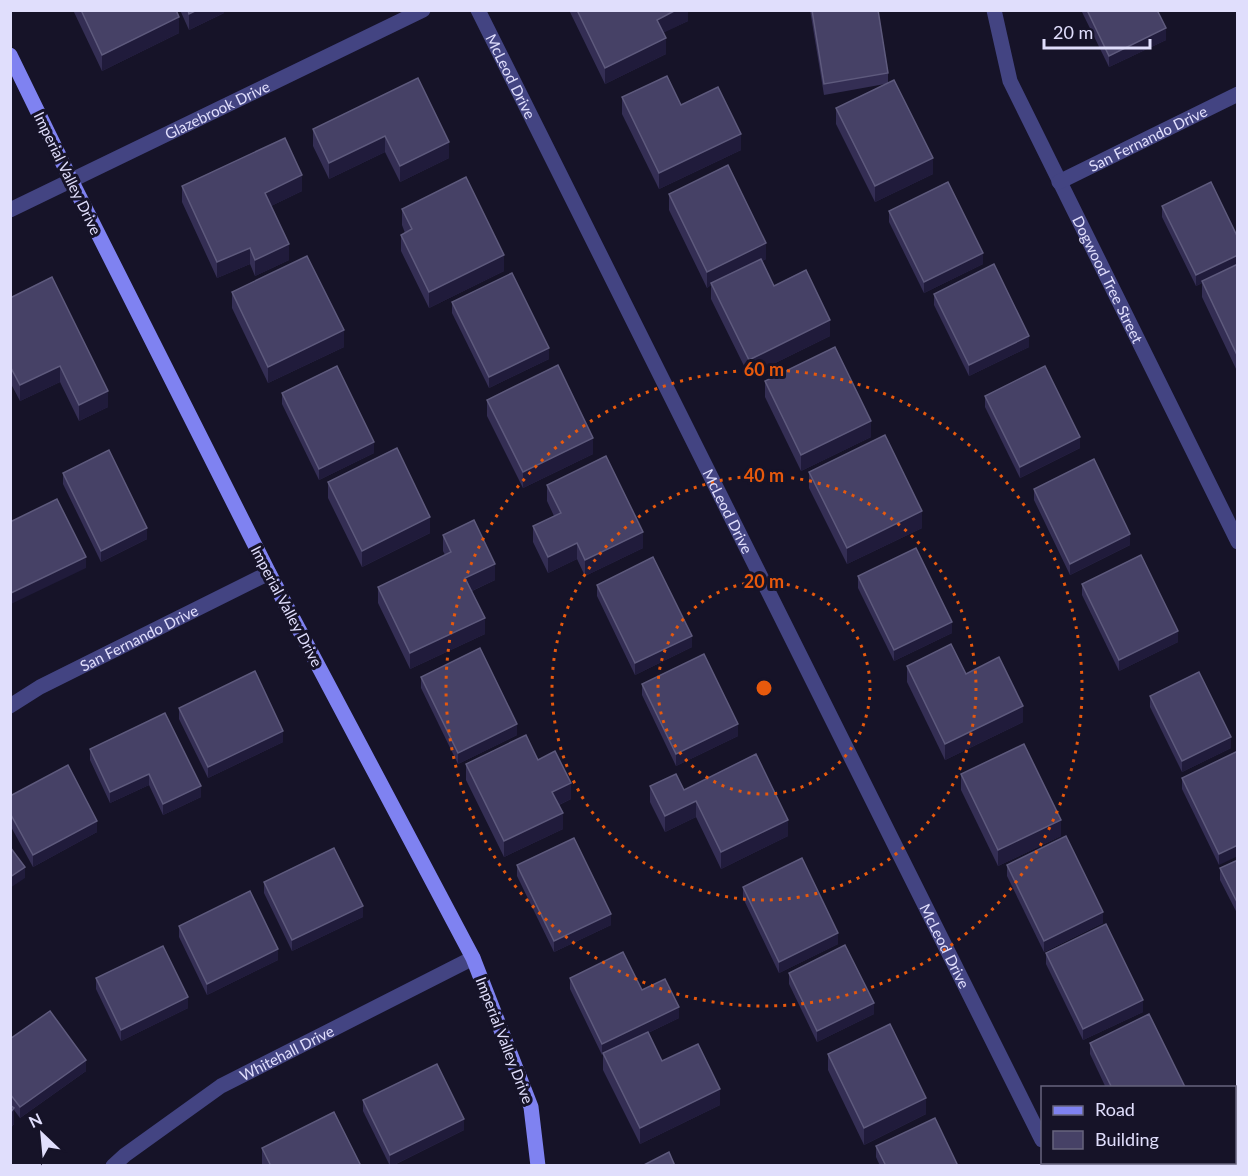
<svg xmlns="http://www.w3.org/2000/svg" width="1248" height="1176" viewBox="0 0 1248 1176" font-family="Lato,sans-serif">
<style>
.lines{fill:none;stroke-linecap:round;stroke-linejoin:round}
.street{stroke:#434482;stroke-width:15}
.secondary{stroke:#7f82f1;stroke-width:15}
.wall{fill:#342e54}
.shaded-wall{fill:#201b3b}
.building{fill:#464166;stroke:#5e5a7d;stroke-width:1.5}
.ring{fill:none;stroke:#e8590c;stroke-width:3;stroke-dasharray:3 6}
.labels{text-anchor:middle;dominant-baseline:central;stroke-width:6;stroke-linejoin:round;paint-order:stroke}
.street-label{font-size:15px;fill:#e0defc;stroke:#161328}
.centre{fill:#e8590c;stroke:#161328;stroke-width:3}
.ring-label{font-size:18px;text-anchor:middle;font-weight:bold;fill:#e8590c;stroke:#161328;stroke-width:6;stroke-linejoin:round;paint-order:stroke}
</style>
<rect width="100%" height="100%" fill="#161328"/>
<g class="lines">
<g class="street">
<path id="s1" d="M 478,10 L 1042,1140"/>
<path id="s2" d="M 994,10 L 1010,81 L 1238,542"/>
<path id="s3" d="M 1059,182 L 1238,94"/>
<path id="s4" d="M 10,210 L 423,10"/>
<path id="s5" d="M 10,706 L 40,687 L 269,573"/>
<polyline points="1054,1162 1055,1166"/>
<path id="s6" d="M 113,1166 L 125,1155 L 221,1086 L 473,958"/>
</g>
<polyline class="secondary" points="10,55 71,180 269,573 473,958 531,1107 538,1166"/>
</g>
<g class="wall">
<polygon points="73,10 176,10 179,33 102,71"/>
<polygon points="180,10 224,10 224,13 189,30"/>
<polygon points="569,10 688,10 688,21 664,32 666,54 605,84"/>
<polygon points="810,10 878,10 888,73 888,83 933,174 875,202 836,124 836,108 885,84 824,95"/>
<polygon points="1081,10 1157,10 1166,40 1109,67"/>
<polygon points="418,78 449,158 400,182 385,152 329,179 313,146 313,129"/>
<polygon points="622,97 681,105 741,150 659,189 622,114"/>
<polygon points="182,186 302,191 271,206 289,260 255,276 250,264 217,278 182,202"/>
<polygon points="669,194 766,259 762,261 774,286 830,336 749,376 711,299 711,285 707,288 669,210"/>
<polygon points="1162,206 1238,238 1237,371 1202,297 1202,283 1196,286 1162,217"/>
<polygon points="402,209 504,271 429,308 401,251 401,235 405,233 402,225"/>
<polygon points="889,211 983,264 924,293 889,222"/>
<polygon points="232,292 344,347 268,383 232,308"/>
<polygon points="934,294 1029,347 969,376 934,305"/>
<polygon points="10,298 108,407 79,421 60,382 20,401 10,382"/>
<polygon points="452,302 549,359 489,388 452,313"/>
<polygon points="765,381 871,437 801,471 765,397"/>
<polygon points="282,393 374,453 319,480 282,404"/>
<polygon points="985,396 1080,448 1020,478 985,407"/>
<polygon points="487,400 593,454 523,488 487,416"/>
<polygon points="809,472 922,528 847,564 809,488"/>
<polygon points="63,473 147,539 101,562 63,484"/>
<polygon points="328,482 430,533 362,567 328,498"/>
<polygon points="547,485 643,548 585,576 577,559 548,573 533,542 533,526 554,516 547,501"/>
<polygon points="1034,489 1130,545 1070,575 1034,500"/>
<polygon points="443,535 495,580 472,591 485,634 410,669 378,603 378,587 445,555 443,551"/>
<polygon points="858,576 952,633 894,661 858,588"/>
<polygon points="1082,584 1178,642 1119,671 1082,595"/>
<polygon points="597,585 692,647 635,675 597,596"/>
<polygon points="907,666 966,674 1023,722 945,760 907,682"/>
<polygon points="421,677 517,735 458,764 421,688"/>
<polygon points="642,684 738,736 676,766 642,695"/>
<polygon points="1150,696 1231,748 1182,772 1150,707"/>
<polygon points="179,708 283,742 208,778 179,719"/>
<polygon points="165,713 201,797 163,815 149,785 110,803 90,760 90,749"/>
<polygon points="1238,751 1219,865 1182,789 1182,778"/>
<polygon points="538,760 571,799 559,805 563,829 504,857 466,780 466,764"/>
<polygon points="961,774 1061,836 998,866 961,790"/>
<polygon points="650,786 684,790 788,836 721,869 696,817 665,832 650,802"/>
<polygon points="10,796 97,832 33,867 10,825"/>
<polygon points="1238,860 1238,915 1220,880 1220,868"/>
<polygon points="517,865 611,925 554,952 517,876"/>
<polygon points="1007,865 1103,923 1044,952 1007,876"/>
<polygon points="264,882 363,917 292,951 264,893"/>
<polygon points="743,887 838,944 779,973 743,898"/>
<polygon points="179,926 278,960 207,995 179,937"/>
<polygon points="1046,953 1143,1012 1083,1040 1046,964"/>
<polygon points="789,973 874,1014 817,1042 789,984"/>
<polygon points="96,978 188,1008 121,1041 96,989"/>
<polygon points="570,978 642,990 679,1018 648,1033 662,1061 720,1105 640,1144 603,1070 603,1055 602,1055 570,989"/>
<polygon points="10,1039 86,1071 20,1118 14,1110 14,1124 10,1129"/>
<polygon points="1090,1043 1185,1088 1106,1088 1090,1054"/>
<polygon points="828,1054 926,1114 864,1145 828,1070"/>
<polygon points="363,1100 464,1130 392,1166 390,1166 363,1111"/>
<polygon points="876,1146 958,1166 880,1166 876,1157"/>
<polygon points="262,1148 361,1166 263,1166 262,1164"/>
<polygon points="1146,1162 1222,1162 1224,1166 1148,1166"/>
</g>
<g class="shaded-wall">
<polygon points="197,10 224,10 224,13 189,30 189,14"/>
<polygon points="676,10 688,10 688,21 657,36 657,20"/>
<polygon points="179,17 179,33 102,71 102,55"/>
<polygon points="1166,28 1166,40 1109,67 1109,56"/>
<polygon points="666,38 666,54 605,84 605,68"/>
<polygon points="741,134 741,150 659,189 659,173"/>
<polygon points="385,136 385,152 329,179 329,163"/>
<polygon points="449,142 449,158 400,182 400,166"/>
<polygon points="933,158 933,174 875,202 875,186"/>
<polygon points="302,175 302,191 265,209 265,193"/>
<polygon points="766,243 766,259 712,285 711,283 711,285 707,288 707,272"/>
<polygon points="289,244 289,260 255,276 255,260"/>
<polygon points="250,248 250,264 217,278 217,262"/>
<polygon points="983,253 983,264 924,293 924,282"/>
<polygon points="504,255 504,271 429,308 429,292"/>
<polygon points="1238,255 1238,266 1202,281 1202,283 1196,286 1196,275"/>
<polygon points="830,320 830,336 749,376 749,360"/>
<polygon points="344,330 344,347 268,383 268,367"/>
<polygon points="1029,336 1029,347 969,376 969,365"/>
<polygon points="549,348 549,359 489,388 489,377"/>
<polygon points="1238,354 1238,370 1237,371 1237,355"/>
<polygon points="60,366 60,382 20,401 20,385"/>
<polygon points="108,391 108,407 79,421 79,405"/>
<polygon points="871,421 871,437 801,471 801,455"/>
<polygon points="1080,437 1080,448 1020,478 1020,467"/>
<polygon points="593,438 593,454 523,488 523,472"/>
<polygon points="374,442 374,453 319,480 319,469"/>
<polygon points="922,511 922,528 847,564 847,548"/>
<polygon points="430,517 430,533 362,567 362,551"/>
<polygon points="147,528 147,539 101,562 101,551"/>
<polygon points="643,532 643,548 585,576 585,560"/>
<polygon points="1130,534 1130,545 1070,575 1070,564"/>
<polygon points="577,543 577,559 548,573 548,557"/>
<polygon points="86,557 86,568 11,604 11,593"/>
<polygon points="495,564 495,580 465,594 465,578"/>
<polygon points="485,618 485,634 410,669 410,653"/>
<polygon points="952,622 952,633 894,661 894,650"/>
<polygon points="1178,631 1178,642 1119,671 1119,660"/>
<polygon points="692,636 692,647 635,675 635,663"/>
<polygon points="1023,706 1023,722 945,760 945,744"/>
<polygon points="517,724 517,735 458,764 458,753"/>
<polygon points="738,724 738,736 676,766 676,754"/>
<polygon points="283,731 283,742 208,778 208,767"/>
<polygon points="1231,737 1231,748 1182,772 1182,761"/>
<polygon points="149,774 149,785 110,803 110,792"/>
<polygon points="571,783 571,799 552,808 552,792"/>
<polygon points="201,786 201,797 163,815 163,804"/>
<polygon points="696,801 696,817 665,832 665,816"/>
<polygon points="563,813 563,829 504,857 504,841"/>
<polygon points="788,820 788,836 721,869 721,852"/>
<polygon points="1061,820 1061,836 998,866 998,850"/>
<polygon points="97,821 97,832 33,867 33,855"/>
<polygon points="1238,845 1238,856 1219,865 1219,854"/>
<polygon points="25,867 25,878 10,888 10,877"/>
<polygon points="363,906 363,917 292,951 292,940"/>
<polygon points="1103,912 1103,923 1044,952 1044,941"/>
<polygon points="611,914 611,925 554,952 554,941"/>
<polygon points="838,933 838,944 779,973 779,962"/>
<polygon points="278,949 278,960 207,995 207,984"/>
<polygon points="188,997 188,1008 121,1041 121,1030"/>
<polygon points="1143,1000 1143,1012 1083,1040 1083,1029"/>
<polygon points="874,1003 874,1014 817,1042 817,1031"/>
<polygon points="679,1007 679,1018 602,1055 602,1044"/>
<polygon points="86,1060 86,1071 20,1118 20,1107"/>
<polygon points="720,1089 720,1105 640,1144 640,1128"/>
<polygon points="926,1098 926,1114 864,1145 864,1128"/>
<polygon points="14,1108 14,1124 10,1129 10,1113"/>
<polygon points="464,1119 464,1130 392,1166 390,1166 390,1155"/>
</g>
<g class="building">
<polygon points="81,10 176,10 179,17 102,55"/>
<polygon points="188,10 197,10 189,14"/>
<polygon points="577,10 676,10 657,20 666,38 605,68"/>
<polygon points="812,10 878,10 888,73 824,84"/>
<polygon points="1087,10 1157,10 1166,28 1109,56"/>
<polygon points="667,76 681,105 718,87 741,134 659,173 622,97"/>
<polygon points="418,78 449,142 400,166 385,136 329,163 313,129"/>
<polygon points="894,80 933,158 875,186 836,108"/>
<polygon points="285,138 302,175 265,193 289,244 255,260 250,248 217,262 182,186"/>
<polygon points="728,165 766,243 707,272 669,194"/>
<polygon points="466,177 504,255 429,292 401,235 412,229 402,209"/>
<polygon points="948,182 983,253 924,282 889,211"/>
<polygon points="1211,182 1238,238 1238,255 1196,275 1162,206"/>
<polygon points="307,256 344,330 268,367 232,292"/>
<polygon points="761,259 774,286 806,270 830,320 749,360 711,283"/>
<polygon points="994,264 1029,336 969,365 934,294"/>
<polygon points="1238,264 1238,354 1237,355 1202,281"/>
<polygon points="512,273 549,348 489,377 452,302"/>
<polygon points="52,277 108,391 79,405 60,366 20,385 10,366 10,298"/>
<polygon points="835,347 871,421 801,455 765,381"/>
<polygon points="558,365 593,438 523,472 487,400"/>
<polygon points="337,366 374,442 319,469 282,393"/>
<polygon points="1045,366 1080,437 1020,467 985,396"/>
<polygon points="885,435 922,511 847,548 809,472"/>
<polygon points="397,448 430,517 362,551 328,482"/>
<polygon points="109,450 147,528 101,551 63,473"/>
<polygon points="606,456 643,532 585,560 577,543 548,557 533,526 561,513 547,485"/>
<polygon points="1094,459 1130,534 1070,564 1034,489"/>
<polygon points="57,499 86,557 11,593 10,522"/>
<polygon points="474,520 495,564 465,578 485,618 410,653 378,587 451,552 443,535"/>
<polygon points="916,548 952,622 894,650 858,576"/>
<polygon points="1141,555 1178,631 1119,660 1082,584"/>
<polygon points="653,557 692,636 635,663 597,585"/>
<polygon points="951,644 966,674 999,657 1023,706 945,744 907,666"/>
<polygon points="480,648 517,724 458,753 421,677"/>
<polygon points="704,654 738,724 676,754 642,684"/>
<polygon points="255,671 283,731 208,767 179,708"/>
<polygon points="1199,672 1231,737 1182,761 1150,696"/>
<polygon points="165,713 201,786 163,804 149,774 110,792 90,749"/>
<polygon points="526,735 538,760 555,751 571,783 552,792 563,813 504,841 466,764"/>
<polygon points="1024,744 1061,820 998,850 961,774"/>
<polygon points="1238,751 1238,845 1219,854 1182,778"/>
<polygon points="756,754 788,820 721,852 696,801 665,816 650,786 676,774 684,790"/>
<polygon points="68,765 97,821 33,855 10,813 10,796"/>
<polygon points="1066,836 1103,912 1044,941 1007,865"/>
<polygon points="574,838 611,914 554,941 517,865"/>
<polygon points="10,847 25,867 10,877"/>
<polygon points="334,848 363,906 292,940 264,882"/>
<polygon points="802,858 838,933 779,962 743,887"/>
<polygon points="1238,860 1238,904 1220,868"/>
<polygon points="250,891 278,949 207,984 179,926"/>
<polygon points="1106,924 1143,1000 1083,1029 1046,953"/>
<polygon points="845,945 874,1003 817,1031 789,973"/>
<polygon points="163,946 188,997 121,1030 96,978"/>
<polygon points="623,952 642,990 665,979 679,1007 602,1044 570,978"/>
<polygon points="50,1011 86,1060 20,1107 10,1094 10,1039"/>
<polygon points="1149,1014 1185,1087 1112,1088 1090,1043"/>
<polygon points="890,1024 926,1098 864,1128 828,1054"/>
<polygon points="648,1032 662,1061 698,1044 720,1089 640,1128 603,1053"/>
<polygon points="437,1064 464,1119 390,1155 363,1100"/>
<polygon points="10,1105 14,1108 10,1113"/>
<polygon points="334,1112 361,1166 271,1166 262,1148"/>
<polygon points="935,1118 958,1166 886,1166 876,1146"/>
<polygon points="669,1152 675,1166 642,1166"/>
<polygon points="1152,1162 1222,1162 1224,1166 1153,1166"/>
</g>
<g class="ring">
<circle cx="764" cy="688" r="106"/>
<circle cx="764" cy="688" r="212"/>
<circle cx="764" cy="688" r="318"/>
</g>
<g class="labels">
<g class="street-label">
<text stroke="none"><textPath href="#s1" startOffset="74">McLeod Drive</textPath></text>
<text stroke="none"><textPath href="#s4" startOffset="230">Glazebrook Drive</textPath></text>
<text stroke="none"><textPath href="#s3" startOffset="99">San Fernando Drive</textPath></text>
<text transform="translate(68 173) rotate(64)">Imperial Valley Drive</text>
<text stroke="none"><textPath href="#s2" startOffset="294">Dogwood Tree Street</textPath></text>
<text stroke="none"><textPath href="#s1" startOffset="560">McLeod Drive</textPath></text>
<text transform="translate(287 606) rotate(62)">Imperial Valley Drive</text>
<text stroke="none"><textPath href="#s5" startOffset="146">San Fernando Drive</textPath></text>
<text stroke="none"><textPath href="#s1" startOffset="1046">McLeod Drive</textPath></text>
<text transform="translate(505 1040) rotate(69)">Imperial Valley Drive</text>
<text stroke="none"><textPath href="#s6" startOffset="208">Whitehall Drive</textPath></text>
</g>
</g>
<circle cx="764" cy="688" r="9" class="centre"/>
<g class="ring-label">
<text x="764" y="376">60 m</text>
<text x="764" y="482">40 m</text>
<text x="764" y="588">20 m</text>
</g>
<rect width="1248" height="1176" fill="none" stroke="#e0defc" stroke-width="24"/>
<rect x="1041" y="1086" width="195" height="78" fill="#161328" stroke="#67647d" stroke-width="1.5"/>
<rect x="1053" y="1106" width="30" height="9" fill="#7f82f1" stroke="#67647d" stroke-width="1.5"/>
<text x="1095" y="1116" font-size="18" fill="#e0defc">Road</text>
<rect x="1053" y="1131" width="30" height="18" fill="#464166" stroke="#67647d" stroke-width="1.5"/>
<text x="1095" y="1146" font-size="18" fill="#e0defc">Building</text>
<g transform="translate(42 1134) rotate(334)" stroke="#161328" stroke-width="4.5" paint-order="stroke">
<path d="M0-4.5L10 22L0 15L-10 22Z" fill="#e0defc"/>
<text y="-9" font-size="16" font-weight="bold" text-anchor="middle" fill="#e0defc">N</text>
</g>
<path d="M1044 39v9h106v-9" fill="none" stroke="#e0defc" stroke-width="3"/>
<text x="1053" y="39" font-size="18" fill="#e0defc" stroke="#161328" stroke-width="4.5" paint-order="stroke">20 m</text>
</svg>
